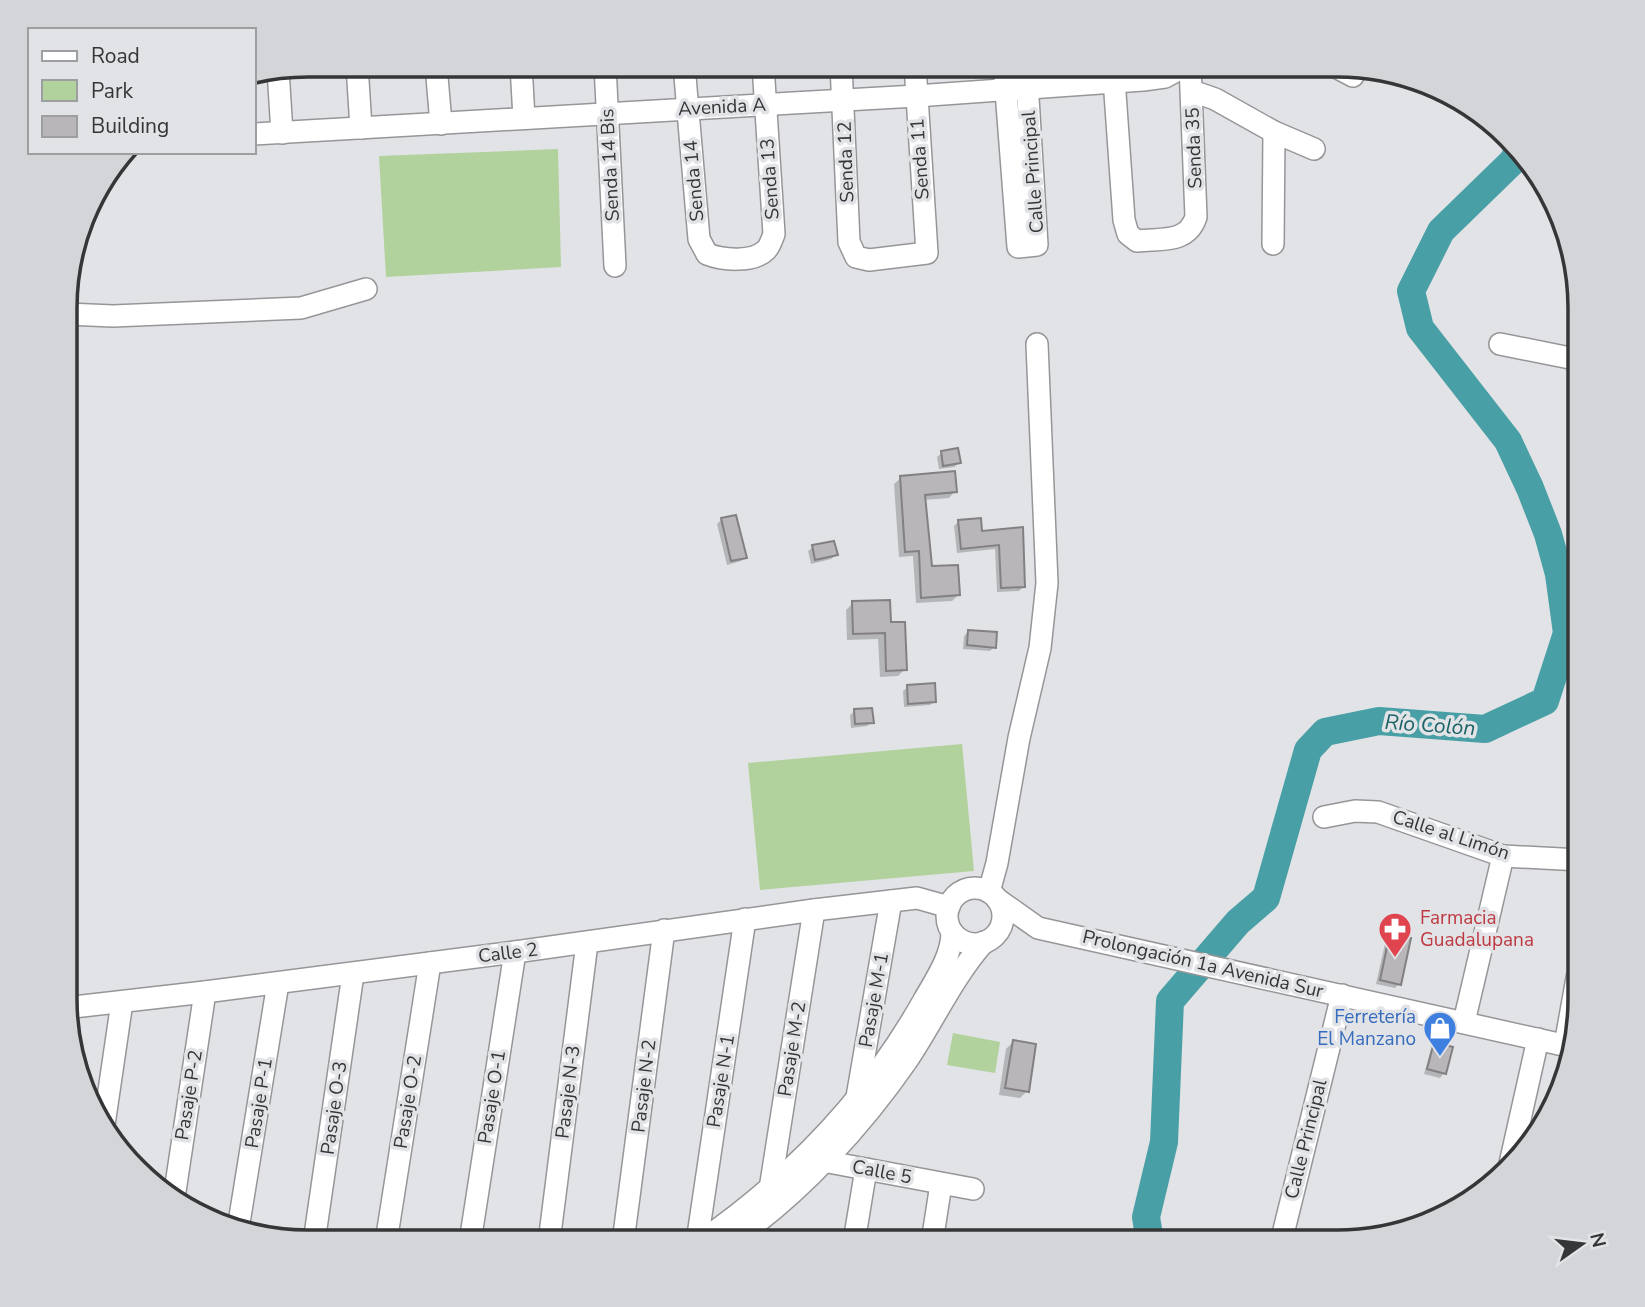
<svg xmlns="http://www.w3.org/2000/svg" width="1645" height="1307" viewBox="0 0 1645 1307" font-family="'Nunito Sans',sans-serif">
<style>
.green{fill:#b1d29c}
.shadow{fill:#0003}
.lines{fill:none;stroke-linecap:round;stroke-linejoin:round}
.river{stroke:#489fa5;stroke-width:28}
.building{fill:#b8b6b9;stroke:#828082;stroke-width:2}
.minor-casing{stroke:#969699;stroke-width:24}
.minor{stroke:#fff;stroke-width:21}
.labels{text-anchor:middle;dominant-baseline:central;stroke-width:7;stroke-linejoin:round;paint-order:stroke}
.street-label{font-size:19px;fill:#353637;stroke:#e2e3e6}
.health-label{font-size:19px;fill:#be3a42;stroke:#e2e3e6;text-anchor:start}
.shop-label{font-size:19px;fill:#366cbe;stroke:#e2e3e6;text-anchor:end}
.water-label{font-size:21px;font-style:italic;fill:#1b6367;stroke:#e2e3e6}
.rim{fill:none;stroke:#353637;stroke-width:3.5}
</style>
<rect width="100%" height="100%" fill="#e2e3e6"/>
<g class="green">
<polygon points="558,149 561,267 386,277 379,156"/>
<polygon points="962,744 974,871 760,890 748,763"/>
<polygon points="953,1033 1000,1042 995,1073 947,1065"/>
</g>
<g class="shadow">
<polygon points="942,453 959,463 954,467 939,469 937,457"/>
<polygon points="901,478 955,491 949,498 924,500 930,568 958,595 952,601 916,603 913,556 899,557 894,484"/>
<polygon points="735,517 745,557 741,561 727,565 717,524 721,520"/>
<polygon points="958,522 981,533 1021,529 1024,586 1019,591 997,592 995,549 957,553 954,526"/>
<polygon points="813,547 836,555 831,559 811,564 808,551"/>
<polygon points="853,603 889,624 905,669 898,676 880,677 878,639 847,640 846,610"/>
<polygon points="968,632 994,647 990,651 963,649 964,636"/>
<polygon points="908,687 935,701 930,705 904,707 903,691"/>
<polygon points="855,711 872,722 867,726 851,728 850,715"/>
<polygon points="1391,935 1399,984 1395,988 1376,984 1386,939"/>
<polygon points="1013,1042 1027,1091 1020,1098 999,1095 1006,1049"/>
<polygon points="1435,1044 1444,1073 1440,1078 1424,1074 1431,1049"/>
</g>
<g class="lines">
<polyline class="river" points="1150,1242 1146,1217 1164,1142 1170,1001 1238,922 1266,898 1308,750 1325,732 1379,721 1485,729 1545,701 1567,633 1559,574 1548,534 1530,488 1508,441 1420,328 1411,291 1441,231 1513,161 1518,151"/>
</g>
<g class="building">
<polygon points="958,448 961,463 943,466 941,451"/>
<polygon points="955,471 957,492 925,495 932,566 958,565 960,595 921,598 919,551 905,552 900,476"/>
<polygon points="736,515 747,558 731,561 721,518"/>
<polygon points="981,518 982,531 1023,527 1025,587 1001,588 999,545 961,549 958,520"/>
<polygon points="834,541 838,555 815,560 812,545"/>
<polygon points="890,600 891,622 905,622 907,670 886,671 885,633 853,634 852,601"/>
<polygon points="968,630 997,632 996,648 967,645"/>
<polygon points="935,683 936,702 908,704 907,685"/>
<polygon points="872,708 874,723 855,724 854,709"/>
<polygon points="1390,933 1411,938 1401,985 1380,980"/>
<polygon points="1013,1040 1036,1044 1029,1092 1005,1088"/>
<polygon points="1434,1042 1453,1047 1446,1074 1427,1069"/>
</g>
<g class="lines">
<defs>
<g id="minor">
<polyline points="357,65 361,128"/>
<polyline points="436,65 441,124"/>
<polyline points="521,65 524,118"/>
<polyline points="605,65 615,266"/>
<path d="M 684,65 L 699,239 L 707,254 C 722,260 753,263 766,250 C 770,246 772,239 774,234 L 763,65"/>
<polyline points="841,65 849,242 856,257 869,260 927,253 915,65"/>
<polyline points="1004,65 1018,247 1037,245 1026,65"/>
<path d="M 1113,65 L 1124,220 L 1128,234 L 1137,241 C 1162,238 1187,244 1196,217 L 1190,65"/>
<polyline points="1332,65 1353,76"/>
<polyline points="278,70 282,133"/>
<polyline points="1192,91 1215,99 1274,132 1314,149"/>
<polyline points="254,134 916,96 1143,80 1165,77 1187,65"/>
<polyline points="1273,244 1274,132"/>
<polyline points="67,314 113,316 301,308 366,289"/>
<polyline points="1500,344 1580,360"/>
<polyline points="1324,817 1355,811 1378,812 1503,856 1580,860"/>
<circle cx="975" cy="916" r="28"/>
<polyline points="989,892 997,863 1019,738 1040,648 1047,583 1037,344"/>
<polyline points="997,899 1038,928 1572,1047"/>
<polyline points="65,1008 205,992 515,952 814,910 917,898 949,907"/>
<polyline points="1464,1022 1503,856"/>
<polyline points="1565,1045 1577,978"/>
<polyline points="857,1097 891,901"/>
<polyline points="104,1125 122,1002"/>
<polyline points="823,1161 973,1189"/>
<polyline points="1509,1168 1538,1039"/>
<polyline points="770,1189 814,910"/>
<polyline points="174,1198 205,992"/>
<polyline points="238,1229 278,983"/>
<polyline points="314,1242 353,974"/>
<polyline points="386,1242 430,963"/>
<polyline points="470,1242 515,952"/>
<polyline points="549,1242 587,943"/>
<polyline points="623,1242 664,930"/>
<polyline points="697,1242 745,919"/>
<path d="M 700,1242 C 792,1178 869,1098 924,1000 C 936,979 952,956 952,932"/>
<path d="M 730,1242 C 798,1196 862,1126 908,1059 C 934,1020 953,977 984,942"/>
<polyline points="854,1242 866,1169"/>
<polyline points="932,1242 941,1184"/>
<polyline points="1281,1242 1342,995"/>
</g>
</defs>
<use href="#minor" class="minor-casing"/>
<use href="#minor" class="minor"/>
</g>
<defs>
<symbol id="pharmacy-pin" viewBox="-11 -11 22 30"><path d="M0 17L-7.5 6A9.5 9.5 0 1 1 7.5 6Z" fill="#e0444e" stroke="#e2e3e6"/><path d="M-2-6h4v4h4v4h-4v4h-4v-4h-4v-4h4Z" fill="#fff"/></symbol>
<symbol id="shop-pin" viewBox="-11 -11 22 30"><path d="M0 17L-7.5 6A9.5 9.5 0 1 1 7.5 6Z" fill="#3f7fe0" stroke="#e2e3e6"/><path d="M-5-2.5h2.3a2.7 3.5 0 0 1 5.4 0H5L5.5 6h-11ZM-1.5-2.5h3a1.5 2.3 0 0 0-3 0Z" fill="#fff"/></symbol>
</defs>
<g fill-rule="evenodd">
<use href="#pharmacy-pin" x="1376" y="910" width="38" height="52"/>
<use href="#shop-pin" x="1421" y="1009" width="38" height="52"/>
</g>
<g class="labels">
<g class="street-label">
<text transform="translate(722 107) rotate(-3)">Avenida A</text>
<text transform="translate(1194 148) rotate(-92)">Senda 35</text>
<text transform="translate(920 159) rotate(-94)">Senda 11</text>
<text transform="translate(846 162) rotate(-92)">Senda 12</text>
<text transform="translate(610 165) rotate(-93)">Senda 14 Bis</text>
<text transform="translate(1033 172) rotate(-94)">Calle Principal</text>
<text transform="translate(770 179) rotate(-94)">Senda 13</text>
<text transform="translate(694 181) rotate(-95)">Senda 14</text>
<text transform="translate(1451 835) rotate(18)">Calle al Limón</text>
<text transform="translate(508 953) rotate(-7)">Calle 2</text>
<text transform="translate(1203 964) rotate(13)">Prolongación 1a Avenida Sur</text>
<text transform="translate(874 1000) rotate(-80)">Pasaje M-1</text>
<text transform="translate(792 1049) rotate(-81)">Pasaje M-2</text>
<text transform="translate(721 1081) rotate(-81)">Pasaje N-1</text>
<text transform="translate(644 1086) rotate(-83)">Pasaje N-2</text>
<text transform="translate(568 1092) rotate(-83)">Pasaje N-3</text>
<text transform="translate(189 1095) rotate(-81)">Pasaje P-2</text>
<text transform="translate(492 1097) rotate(-81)">Pasaje O-1</text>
<text transform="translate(408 1102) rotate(-81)">Pasaje O-2</text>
<text transform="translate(259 1103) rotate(-81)">Pasaje P-1</text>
<text transform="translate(334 1108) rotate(-82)">Pasaje O-3</text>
<text transform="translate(1306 1139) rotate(-76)">Calle Principal</text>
<text transform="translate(882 1172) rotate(11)">Calle 5</text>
</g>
<g class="health-label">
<text x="1420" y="918">Farmacia<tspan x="1420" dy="22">Guadalupana</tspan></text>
</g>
<g class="shop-label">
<text x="1416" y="1017">Ferretería<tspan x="1416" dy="22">El Manzano</tspan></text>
</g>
<g class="water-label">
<text transform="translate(1430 725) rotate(4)">Río Colón</text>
</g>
</g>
<path d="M0 0H1645V1307H0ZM308 77H1337A231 231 0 0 1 1568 308V999A231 231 0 0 1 1337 1230H308A231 231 0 0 1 77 999V308A231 231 0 0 1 308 77Z" fill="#d4d5d8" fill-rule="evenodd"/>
<path class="rim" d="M308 77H1337A231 231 0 0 1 1568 308V999A231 231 0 0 1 1337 1230H308A231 231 0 0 1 77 999V308A231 231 0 0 1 308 77Z"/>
<rect x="28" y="28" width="228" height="126" fill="#e2e3e6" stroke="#9d9ea0" stroke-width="2"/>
<rect x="42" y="51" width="35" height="10" fill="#ffffff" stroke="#9d9ea0" stroke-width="2"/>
<text x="91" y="63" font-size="21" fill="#353637">Road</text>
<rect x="42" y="80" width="35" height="21" fill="#b1d29c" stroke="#9d9ea0" stroke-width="2"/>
<text x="91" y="98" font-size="21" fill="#353637">Park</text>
<rect x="42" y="116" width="35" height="21" fill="#b8b6b9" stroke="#9d9ea0" stroke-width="2"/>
<text x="91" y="133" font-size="21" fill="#353637">Building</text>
<g transform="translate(1582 1244) rotate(76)" stroke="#e2e3e6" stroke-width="5" paint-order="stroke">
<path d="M0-5L12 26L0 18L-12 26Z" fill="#353637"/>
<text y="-10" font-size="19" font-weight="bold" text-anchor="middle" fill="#353637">N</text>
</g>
</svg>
